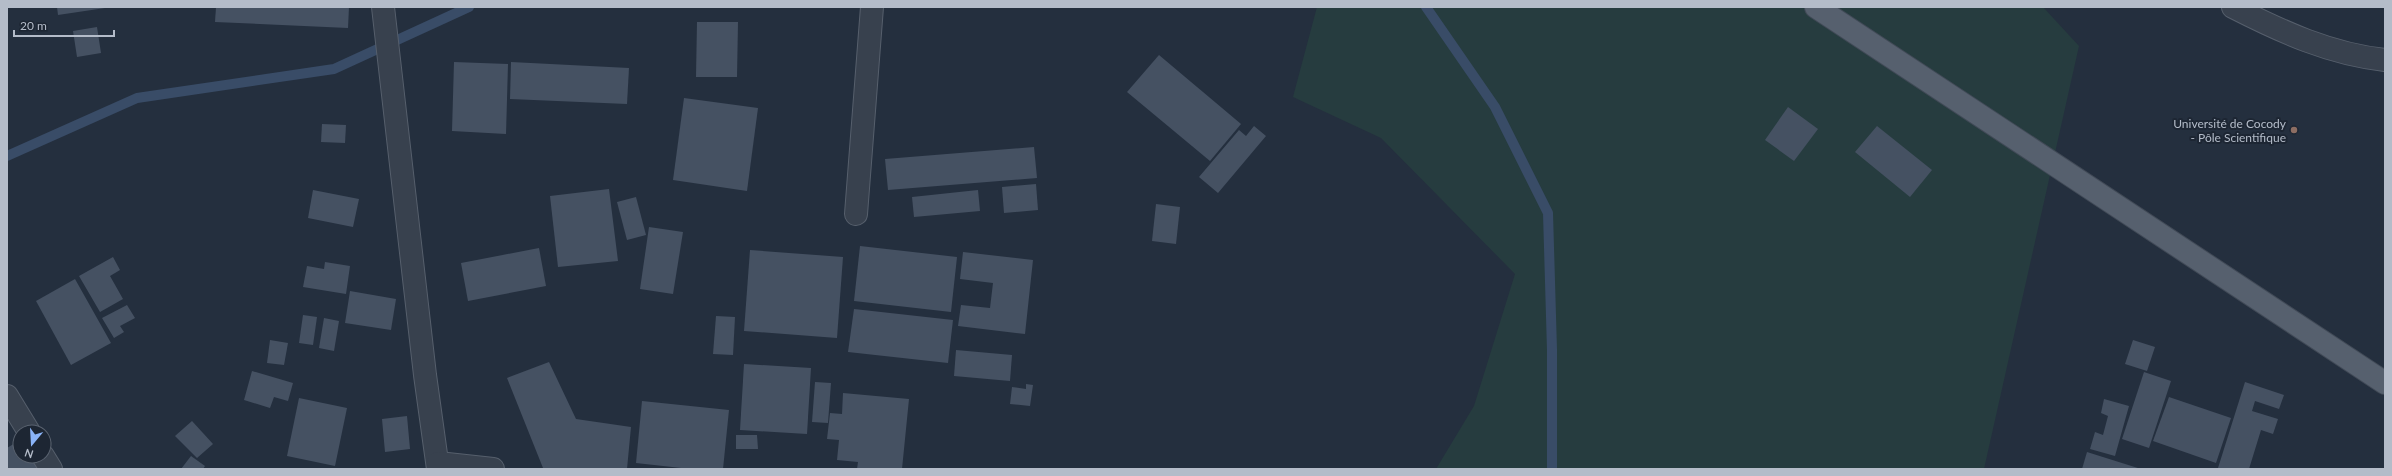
<svg xmlns="http://www.w3.org/2000/svg" width="2392" height="476" viewBox="0 0 2392 476" font-family="Lato,sans-serif">
<style>
.green{fill:#263c3f}
.lines{fill:none;stroke-linecap:round;stroke-linejoin:round}
.stream{stroke:#394c67;stroke-width:10}
.building{fill:#455162}
.minor-casing{stroke:#565f6c;stroke-width:24}
.major-casing{stroke:#414a57;stroke-width:24}
.minor{stroke:#38414e;stroke-width:22}
.major{stroke:#56606e;stroke-width:22}
.education-dot{fill:#8d6e63;stroke:#1d2633;stroke-width:1.5}
.labels{text-anchor:middle;dominant-baseline:central;stroke-width:4;stroke-linejoin:round;paint-order:stroke}
.poi-label{font-size:12px;fill:#b4bcc9;stroke:#1d2633;text-anchor:end}
</style>
<rect width="100%" height="100%" fill="#242f3e"/>
<polygon class="green" points="1317,7 2043,7 2079,46 1984,469 1436,469 1474,406 1515,274 1381,138 1293,97"/>
<g class="lines">
<g class="stream">
<polyline points="1426,7 1495,107 1548,213 1552,350 1552,469"/>
<polyline points="7,156 137,98 334,69 469,7"/>
</g>
</g>
<g class="building">
<polygon points="57,7 105,7 105,8 58,15"/>
<polygon points="216,7 349,7 348,28 215,22"/>
<polygon points="697,22 738,22 737,77 696,77"/>
<polygon points="97,27 101,53 77,57 73,31"/>
<polygon points="1159,55 1241,124 1210,161 1127,92"/>
<polygon points="454,62 508,64 506,134 452,131"/>
<polygon points="511,62 629,68 627,104 510,99"/>
<polygon points="684,98 758,108 747,191 673,180"/>
<polygon points="1788,107 1818,129 1794,161 1765,140"/>
<polygon points="322,124 346,125 345,143 321,142"/>
<polygon points="1254,126 1266,136 1218,193 1199,177 1239,130 1246,136"/>
<polygon points="1877,126 1932,170 1910,197 1855,152"/>
<polygon points="1034,147 1037,178 888,190 885,159"/>
<polygon points="1036,184 1038,210 1004,213 1002,187"/>
<polygon points="609,189 618,261 558,267 550,196"/>
<polygon points="313,190 359,199 353,227 308,218"/>
<polygon points="978,190 980,211 914,217 912,197"/>
<polygon points="636,197 646,235 627,240 617,202"/>
<polygon points="1156,204 1180,207 1176,244 1152,241"/>
<polygon points="649,227 683,232 673,294 640,289"/>
<polygon points="860,246 957,257 951,312 854,301"/>
<polygon points="539,248 546,286 468,301 461,263"/>
<polygon points="750,250 843,257 837,338 744,331"/>
<polygon points="963,252 1033,260 1025,334 958,326 961,305 990,308 993,283 960,279"/>
<polygon points="113,257 120,270 110,276 123,299 100,312 79,276"/>
<polygon points="325,262 350,266 346,294 303,287 307,266 324,269"/>
<polygon points="75,279 111,343 71,365 36,301"/>
<polygon points="350,291 396,299 391,330 345,323"/>
<polygon points="127,305 135,318 120,326 124,332 114,338 102,318"/>
<polygon points="854,309 953,320 948,363 848,352"/>
<polygon points="303,315 317,317 313,345 299,343"/>
<polygon points="716,316 735,317 733,355 713,354"/>
<polygon points="324,318 339,321 334,351 319,348"/>
<polygon points="270,340 288,343 284,365 267,363"/>
<polygon points="2133,340 2155,347 2147,371 2125,364"/>
<polygon points="956,350 1012,355 1010,381 954,376"/>
<polygon points="549,362 576,419 631,427 627,469 543,468 507,378"/>
<polygon points="744,364 811,368 807,434 740,430"/>
<polygon points="252,371 293,383 288,401 274,397 270,408 244,400"/>
<polygon points="2144,372 2171,381 2149,448 2122,439"/>
<polygon points="815,382 831,383 828,423 812,422"/>
<polygon points="2245,382 2284,395 2279,409 2255,401 2252,411 2278,419 2273,434 2261,430 2249,469 2222,469 2218,468"/>
<polygon points="1026,384 1033,385 1030,406 1010,404 1012,387 1026,389"/>
<polygon points="843,393 909,399 902,469 857,469 858,462 837,460 839,440 827,439 830,413 842,414"/>
<polygon points="2169,397 2231,418 2216,463 2153,441"/>
<polygon points="299,398 347,408 335,466 287,456"/>
<polygon points="2104,399 2129,406 2115,456 2090,449 2095,432 2103,435 2108,416 2101,413"/>
<polygon points="642,401 729,410 723,469 690,469 636,463"/>
<polygon points="407,416 410,449 385,452 382,419"/>
<polygon points="192,421 213,444 197,458 175,436"/>
<polygon points="736,435 757,435 758,449 736,449"/>
<polygon points="20,440 20,456 33,456 41,469 7,469 7,448"/>
<polygon points="2087,452 2141,469 2082,469"/>
<polygon points="191,456 205,466 203,469 181,469"/>
</g>
<g class="lines">
<defs>
<g id="minor">
<polyline points="383,7 425,375 438,469"/>
<path d="M 2233,7 C 2282,32 2330,54 2385,60"/>
<polyline points="856,214 872,7"/>
<polyline points="7,396 29,432"/>
<polyline points="43,456 51,469"/>
<polyline points="438,463 493,469"/>
</g>
<polyline id="major" points="1816,7 2385,383"/>
</defs>
<use href="#minor" class="minor-casing"/>
<use href="#major" class="major-casing"/>
<use href="#minor" class="minor"/>
<use href="#major" class="major"/>
</g>
<circle class="education-dot" cx="2294" cy="130" r="4"/>
<g class="labels">
<g class="poi-label">
<text x="2286" y="123">Université de Cocody<tspan x="2286" dy="14">- Pôle Scientifique</tspan></text>
</g>
</g>
<rect width="2392" height="476" fill="none" stroke="#b4bcc9" stroke-width="16"/>
<g transform="translate(32 444) rotate(198)"><circle r="19" fill="#1d2633" stroke="#59626f"/>
<path d="M0-3L7 15L0 10L-7 15Z" fill="#8ab4f8"/>
<text y="-6" font-size="11" font-weight="bold" text-anchor="middle" fill="#b4bcc9">N</text>
</g>
<path d="M14 30v6h100v-6" fill="none" stroke="#b4bcc9" stroke-width="2"/>
<text x="20" y="30" font-size="12" fill="#b4bcc9" stroke="#1d2633" stroke-width="3" paint-order="stroke">20 m</text>
</svg>
